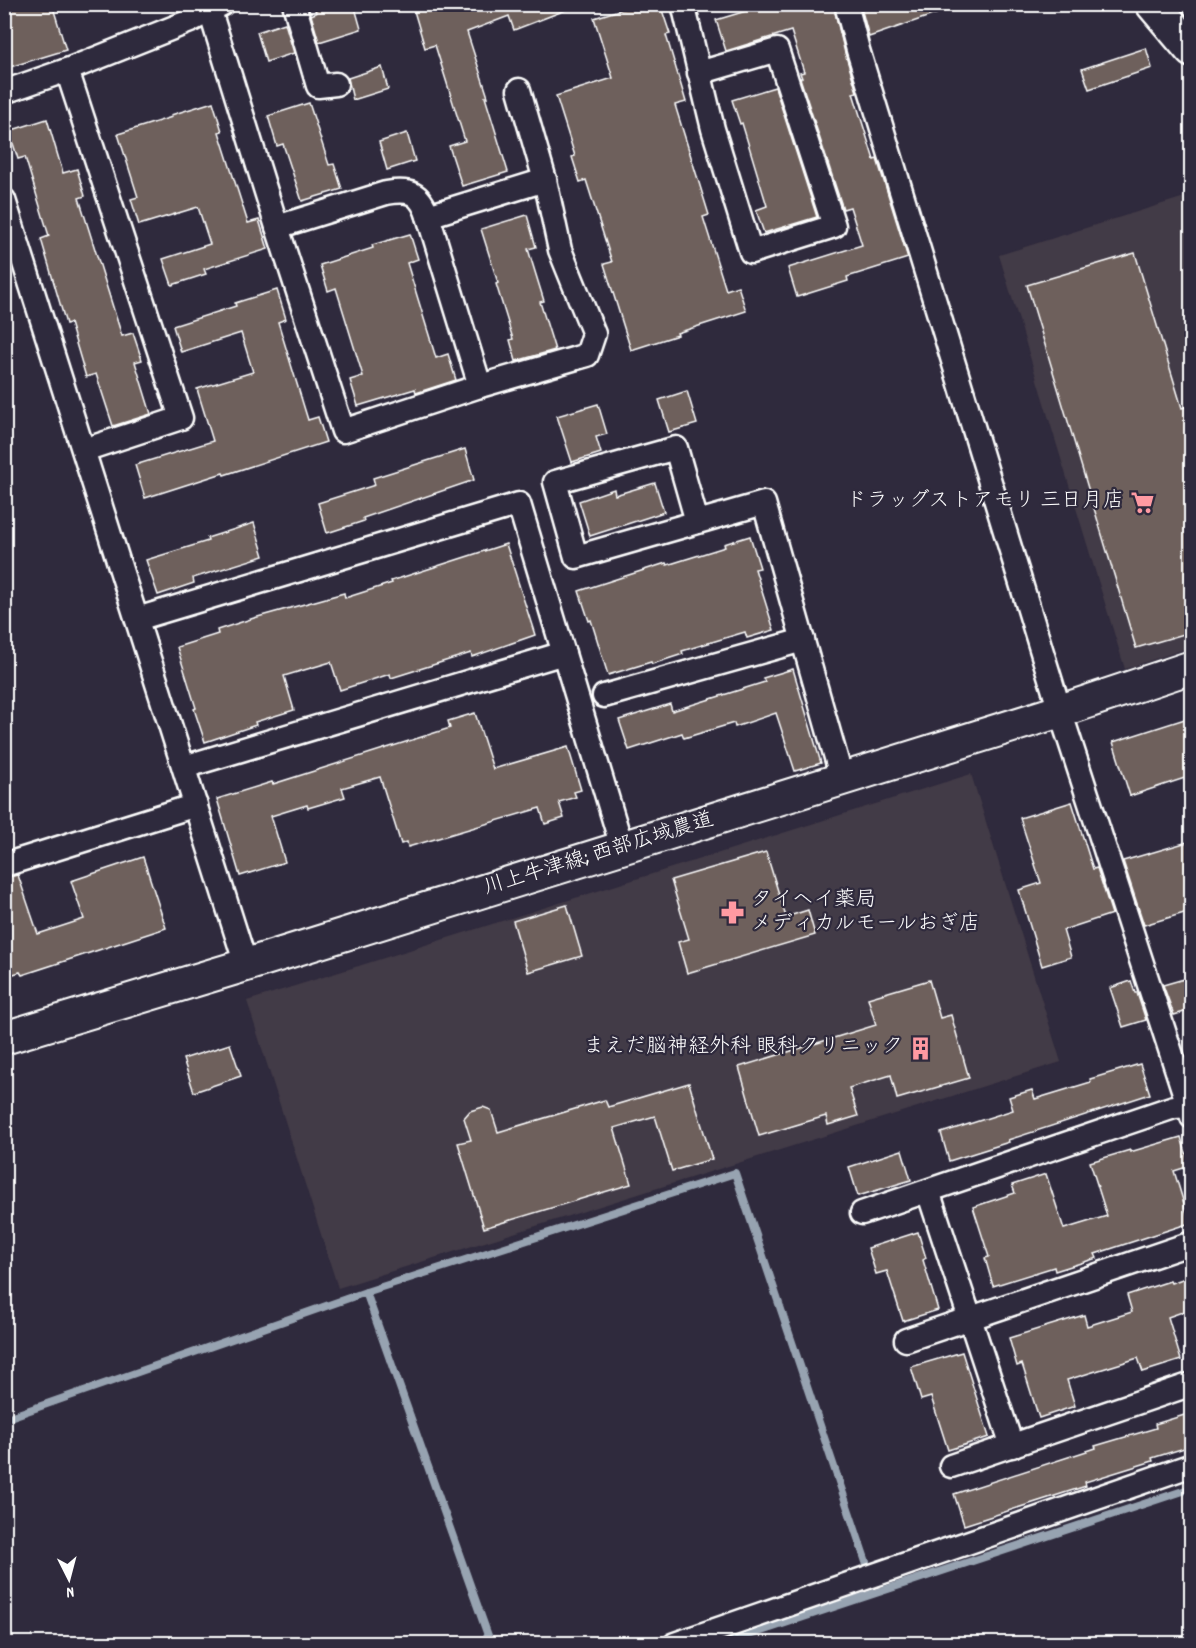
<svg xmlns="http://www.w3.org/2000/svg" width="1196" height="1648" viewBox="0 0 1196 1648" font-family="Dekko,'Klee One',sans-serif">
<style>
.built{fill:#423a46}
.lines{fill:none;stroke-linecap:round;stroke-linejoin:round}
.stream{stroke:#97a3b1;stroke-width:8}
.building{fill:#6e605c;stroke:#fff;stroke-width:1.5}
.street-casing{stroke:#fff;stroke-width:27}
.secondary-casing{stroke:#fff;stroke-width:36}
.highway-casing{stroke:#fff;stroke-width:38}
.street{stroke:#2f2a3d;stroke-width:22}
.secondary{stroke:#2f2a3d;stroke-width:32}
.highway{stroke:#2f2a3d;stroke-width:33}
.labels{text-anchor:middle;dominant-baseline:central;stroke-width:4.5;stroke-linejoin:round;paint-order:stroke}
.poi-label{font-size:21px;fill:#fff;stroke:#2f2a3d;text-anchor:end}
.street-label{font-size:21px;fill:#fff;stroke:#2f2a3d}
</style>
<rect width="100%" height="100%" fill="#2f2a3d"/>
<filter id="ink" filterUnits="userSpaceOnUse"><feTurbulence type="fractalNoise" baseFrequency=".0167" numOctaves="2"/><feDisplacementMap in="SourceGraphic" scale="12" xChannelSelector="R" yChannelSelector="G"/><feConvolveMatrix kernelMatrix="1 2 1 2 8 2 1 2 1" color-interpolation-filters="sRGB"/></filter>
<g filter="url(#ink)">
<g class="built">
<polygon points="1191,195 1191,647 1125,669 999,255"/>
<polygon points="971,774 1061,1062 338,1288 247,1001"/>
</g>
<g class="lines">
<g class="stream">
<polyline points="366,1292 491,1644"/>
<polyline points="4,1419 366,1292 735,1173 866,1562"/>
<polyline points="722,1644 1192,1488"/>
</g>
</g>
<g class="building">
<polygon points="4,4 52,4 66,50 10,67 4,49"/>
<polygon points="334,4 354,4 361,29 319,42 311,15 316,13 315,10"/>
<polygon points="412,4 575,4 576,6 514,30 509,16 467,32 488,97 485,97 508,172 462,186 449,146 465,141 435,45 425,48"/>
<polygon points="638,4 660,4 670,34 666,35 686,102 675,105 709,215 703,217 726,290 738,286 746,311 677,333 678,335 631,350 604,264 612,262 586,180 580,182 572,157 575,156 556,96 613,78 594,18"/>
<polygon points="783,4 833,4 845,53 857,92 853,93 874,160 877,159 908,258 847,277 848,281 797,297 788,268 862,245 850,207 843,209 800,78 802,78 800,73 804,72 791,31 726,51 716,20 766,5 767,9"/>
<polygon points="860,4 952,4 953,8 869,37"/>
<polygon points="285,23 294,53 266,62 257,32"/>
<polygon points="1146,48 1152,68 1089,89 1082,69"/>
<polygon points="382,67 388,89 353,100 348,78"/>
<polygon points="775,87 817,217 764,233 756,210 767,206 742,123 740,124 732,100"/>
<polygon points="213,102 222,131 219,132 248,223 259,220 268,249 204,269 206,274 172,285 163,259 210,244 198,207 139,225 131,199 138,197 118,134 172,117 171,115"/>
<polygon points="309,103 329,165 334,164 342,189 302,201 283,144 277,146 268,116"/>
<polygon points="47,119 63,173 77,169 85,196 79,198 122,336 133,333 142,360 135,362 151,414 113,426 96,374 86,377 70,323 66,324 41,239 49,236 25,157 18,159 9,131"/>
<polygon points="407,133 415,161 387,170 379,142"/>
<polygon points="527,215 536,247 528,249 544,301 540,302 555,350 516,361 510,340 513,339 496,284 498,283 481,229"/>
<polygon points="410,234 418,259 407,263 436,358 448,354 456,380 416,393 415,389 358,406 350,380 363,376 336,288 328,291 320,265 373,248 372,245"/>
<polygon points="1135,253 1182,408 1191,405 1191,632 1136,648 1027,285"/>
<polygon points="277,290 286,319 278,322 308,420 318,417 326,442 224,475 223,473 145,498 135,465 213,441 197,389 253,372 241,333 181,352 173,326 236,306 235,303"/>
<polygon points="687,391 697,424 669,432 659,400"/>
<polygon points="598,404 607,434 596,437 601,453 572,462 557,416"/>
<polygon points="465,449 474,480 363,518 364,521 327,533 318,503 375,485 373,478"/>
<polygon points="655,483 664,512 590,536 579,501 614,489 615,495"/>
<polygon points="254,523 264,556 193,578 194,583 158,595 146,560 208,541 207,538"/>
<polygon points="750,536 760,568 755,569 774,630 747,638 745,632 682,651 683,654 652,664 651,662 608,675 591,620 589,621 579,591 666,563 667,565 725,547 724,544"/>
<polygon points="506,544 535,635 472,657 471,653 391,678 390,674 340,690 331,662 284,676 294,710 255,722 256,725 205,742 194,709 196,708 177,647 218,634 217,630 254,618 344,593 345,598 392,583 391,581"/>
<polygon points="793,669 821,763 795,771 776,713 735,727 734,723 684,738 682,733 629,750 619,720 670,704 672,711 765,682 763,678"/>
<polygon points="475,713 493,769 568,747 581,790 574,792 576,797 559,802 564,818 545,824 540,808 408,847 407,842 401,844 380,777 342,788 345,797 308,808 307,805 271,816 285,862 240,876 217,799 272,782 273,784 450,728 448,721"/>
<polygon points="1191,717 1191,776 1130,796 1113,742"/>
<polygon points="1072,802 1093,869 1097,868 1112,914 1063,930 1071,957 1042,966 1019,890 1041,883 1020,818"/>
<polygon points="1191,841 1191,911 1144,925 1123,861"/>
<polygon points="766,852 786,917 808,910 815,935 687,973 678,942 689,939 671,880"/>
<polygon points="143,857 166,928 22,975 20,972 4,977 4,878 18,875 38,934 84,919 71,881"/>
<polygon points="567,905 582,956 528,972 513,921"/>
<polygon points="1191,977 1191,1010 1174,1015 1163,985"/>
<polygon points="929,980 940,1018 951,1015 969,1078 897,1099 891,1075 849,1088 858,1116 828,1125 826,1116 759,1136 739,1067 876,1025 868,998"/>
<polygon points="1131,981 1135,993 1137,993 1146,1020 1123,1027 1110,988"/>
<polygon points="230,1044 241,1076 194,1092 183,1059"/>
<polygon points="1140,1064 1150,1094 1008,1140 1009,1142 949,1161 941,1133 1013,1110 1009,1097 1032,1090 1035,1099 1091,1082 1090,1079"/>
<polygon points="689,1083 712,1159 672,1171 655,1116 614,1128 631,1184 484,1228 458,1143 471,1140 464,1118 470,1111 483,1107 491,1110 498,1132 605,1100 608,1107"/>
<polygon points="1181,1137 1190,1166 1174,1171 1190,1223 1095,1254 1097,1258 1055,1271 1054,1267 993,1286 985,1258 989,1257 973,1207 1015,1193 1012,1185 1046,1174 1064,1229 1107,1216 1090,1162 1130,1150 1130,1152"/>
<polygon points="902,1150 911,1180 858,1196 849,1167"/>
<polygon points="918,1232 926,1258 923,1260 938,1310 903,1321 887,1271 876,1274 868,1248"/>
<polygon points="1191,1276 1191,1309 1168,1317 1181,1360 1143,1372 1138,1358 1067,1380 1075,1406 1039,1418 1022,1364 1017,1366 1009,1338 1084,1315 1087,1326 1132,1312 1127,1295 1170,1281 1171,1283"/>
<polygon points="962,1352 989,1437 948,1450 931,1397 921,1400 911,1367"/>
<polygon points="1191,1413 1191,1446 1152,1458 1153,1461 1085,1482 1086,1486 964,1525 954,1494 1096,1448 1095,1446 1156,1428 1155,1424"/>
</g>
<g class="lines">
<defs>
<g id="street">
<polyline points="294,4 318,86 336,84"/>
<polyline points="683,4 713,129 751,252 834,226 777,50 699,73"/>
<polyline points="846,4 858,50 1060,711 1192,1117"/>
<polyline points="210,11 277,227 343,431 480,386 587,355 594,334 560,250 545,180 519,90"/>
<polyline points="67,70 181,418 84,450"/>
<polyline points="4,92 67,70 190,21 222,4"/>
<polyline points="4,200 246,965"/>
<polyline points="428,216 545,180"/>
<path d="M 277,227 L 386,193 C 410,189 420,192 428,216 L 480,386"/>
<polyline points="697,522 676,448 555,482 576,557 764,503 842,779"/>
<polyline points="137,619 519,504 622,847"/>
<polyline points="604,696 803,640"/>
<polyline points="184,767 564,653"/>
<polyline points="4,865 196,805"/>
<polyline points="928,1191 1012,1446"/>
<polyline points="862,1213 1174,1107 1192,1106"/>
<polyline points="906,1340 1192,1243"/>
<polyline points="951,1466 1192,1384"/>
<polyline points="675,1644 1192,1465"/>
</g>
<polyline id="secondary" points="4,1038 246,965 1060,711 1192,667"/>
<polyline id="highway" points="1153,4 1192,50"/>
</defs>
<use href="#street" class="street-casing"/>
<use href="#secondary" class="secondary-casing"/>
<use href="#highway" class="highway-casing"/>
<use href="#street" class="street"/>
<use href="#secondary" class="secondary"/>
<use href="#highway" class="highway"/>
</g>
</g>
<defs>
<symbol id="supermarket-bare" viewBox="-9 -9 18 18"><path d="M-6-5.5h2.5l.6 2H6L4.5 2H-2.5L-4.4-4H-6ZM-1.5 3.2a1.3 1.3 0 1 0 .1 0ZM3 3.2a1.3 1.3 0 1 0 .1 0Z" fill="#ff9aa2" stroke="#2f2a3d" stroke-width="2.5" paint-order="stroke"/></symbol>
<symbol id="pharmacy-bare" viewBox="-9 -9 18 18"><path d="M-2-6h4v4h4v4h-4v4h-4v-4h-4v-4h4Z" fill="#ff9aa2" stroke="#2f2a3d" stroke-width="2.5" paint-order="stroke"/></symbol>
<symbol id="building-bare" viewBox="-9 -9 18 18"><path d="M-4-6H4V6H1V3H-1V6H-4ZM-2.5-4.3h1.7v1.8h-1.7ZM.8-4.3h1.7v1.8H.8ZM-2.5-1h1.7V.8h-1.7ZM.8-1h1.7V.8H.8Z" fill="#ff9aa2" stroke="#2f2a3d" stroke-width="2.5" paint-order="stroke"/></symbol>
</defs>
<g fill-rule="evenodd">
<use href="#supermarket-bare" x="1126" y="486" width="33" height="33"/>
<use href="#pharmacy-bare" x="716" y="896" width="33" height="33"/>
<use href="#building-bare" x="904" y="1032" width="33" height="33"/>
</g>
<g class="labels">
<g class="poi-label">
<text x="1124" y="502">ドラッグストアモリ 三日月店</text>
<text x="751" y="901" text-anchor="start">タイヘイ薬局<tspan x="751" dy="24">メディカルモールおぎ店</tspan></text>
<text x="903" y="1048">まえだ脳神経外科 眼科クリニック</text>
</g>
<g class="street-label">
<text transform="translate(599 855) rotate(-17)">川上牛津線; 西部広域農道</text>
</g>
</g>
<rect width="1196" height="1648" fill="none" stroke="#2f2a3d" stroke-width="24"/>
<rect x="12" y="12" width="1172" height="1624" fill="none" stroke="#fff" stroke-width="2" filter="url(#ink)"/>
<g transform="translate(69 1579) rotate(174)" stroke="#2f2a3d" stroke-width="4.5" paint-order="stroke">
<path d="M0-4.5L10 22L0 15L-10 22Z" fill="#ffffff"/>
<text y="-9" font-size="16" font-weight="bold" text-anchor="middle" fill="#ffffff">N</text>
</g>
</svg>
